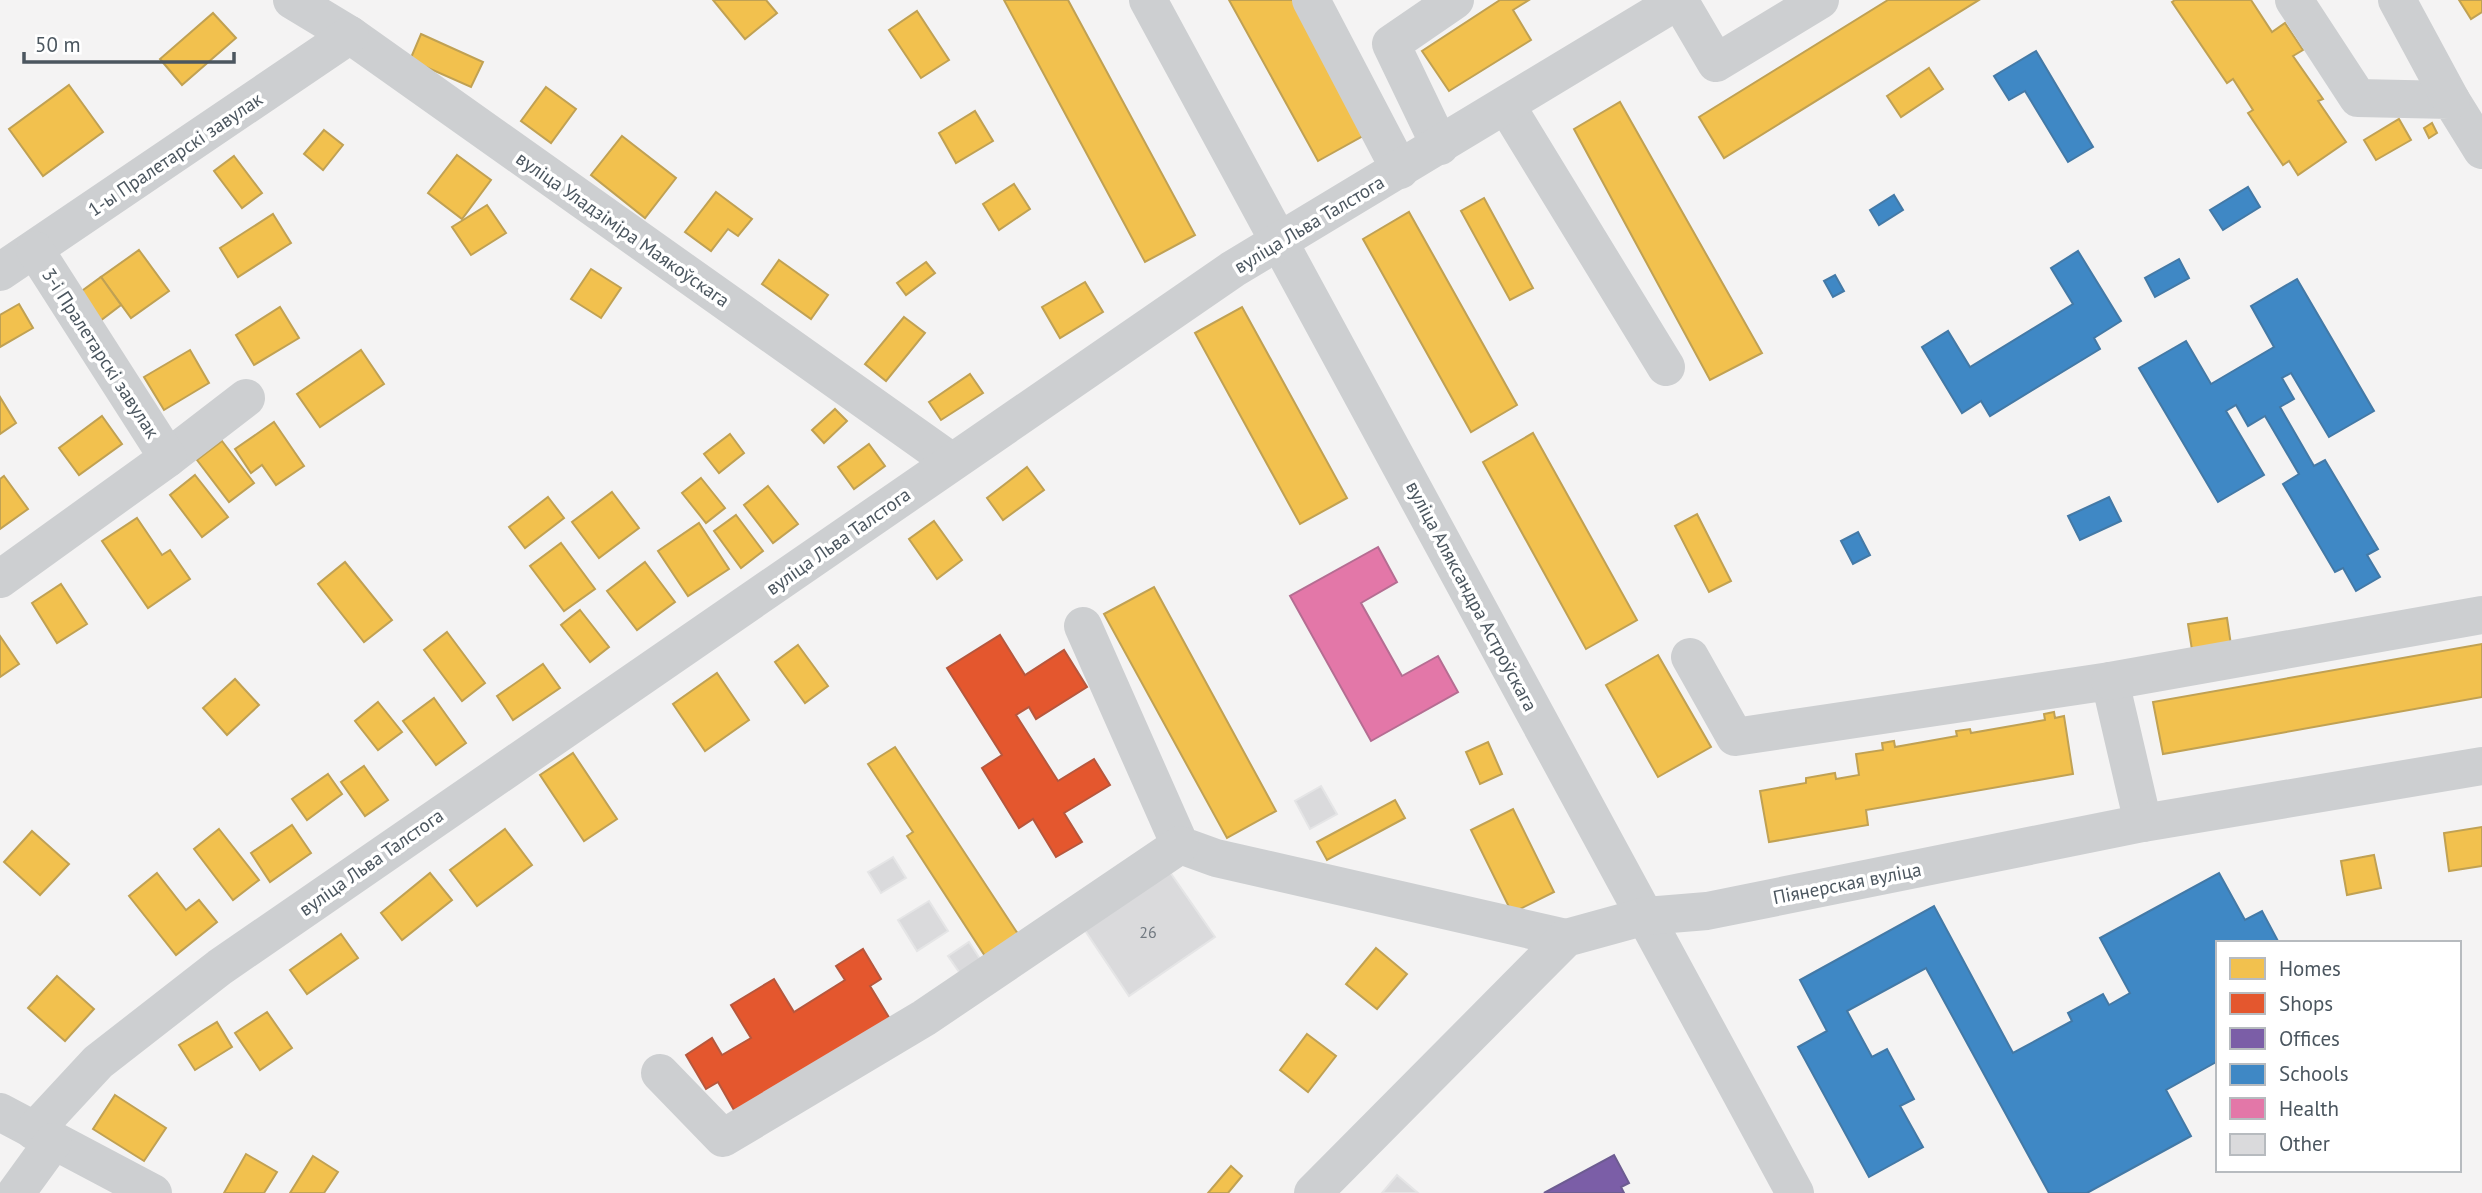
<svg xmlns="http://www.w3.org/2000/svg" width="2482" height="1193" viewBox="0 0 2482 1193" font-family="'PT Sans',sans-serif">
<style>
.homes{fill:#f2c14e;stroke:#c0a153;stroke-width:2}
.shops{fill:#e4572e;stroke:#b6573d;stroke-width:2}
.offices{fill:#7b5ea7;stroke:#6d5c91;stroke-width:2}
.schools{fill:#3f88c5;stroke:#4379a6;stroke-width:2}
.health{fill:#e377a8;stroke:#b56d92;stroke-width:2}
.building{fill:#dadadc;stroke:#e5e5e6;stroke-width:2}
.lines{fill:none;stroke-linecap:round;stroke-linejoin:round}
.minor{stroke:#cdcfd1;stroke-width:38}
.labels{text-anchor:middle;dominant-baseline:central;stroke-width:7;stroke-linejoin:round;paint-order:stroke}
.number-label{font-size:16px;fill:#707880}
.street-label{font-size:19px;fill:#4b565f;stroke:#fff}
</style>
<rect width="100%" height="100%" fill="#f4f3f3"/>
<g class="homes">
<polygon points="713,0 766,0 777,13 745,39"/>
<polygon points="1004,0 1068,0 1195,235 1145,262"/>
<polygon points="1229,0 1297,0 1370,132 1318,161"/>
<polygon points="1500,0 1529,0 1513,10 1531,40 1449,91 1422,51"/>
<polygon points="1888,0 1979,0 1724,158 1699,117"/>
<polygon points="2175,0 2251,0 2272,32 2285,23 2303,50 2293,56 2323,99 2318,101 2346,142 2298,175 2289,161 2283,165 2248,113 2253,110 2233,79 2227,83 2172,2"/>
<polygon points="2459,0 2482,0 2482,12 2471,19"/>
<polygon points="917,11 949,60 921,78 889,30"/>
<polygon points="213,13 236,38 182,85 160,59"/>
<polygon points="421,34 483,62 471,87 410,60"/>
<polygon points="1929,68 1943,89 1901,117 1887,96"/>
<polygon points="69,85 103,132 43,176 9,129"/>
<polygon points="546,87 576,109 551,143 521,121"/>
<polygon points="1620,102 1762,353 1710,380 1574,129"/>
<polygon points="975,111 993,141 956,163 939,133"/>
<polygon points="2399,119 2411,140 2376,160 2364,140"/>
<polygon points="2432,123 2437,133 2429,138 2424,128"/>
<polygon points="324,130 343,145 323,170 304,154"/>
<polygon points="622,136 676,178 645,218 591,175"/>
<polygon points="457,155 491,180 462,219 428,193"/>
<polygon points="234,156 262,193 242,208 214,171"/>
<polygon points="1014,184 1030,209 999,230 983,204"/>
<polygon points="716,192 752,219 738,236 728,229 711,251 685,232"/>
<polygon points="1484,198 1533,288 1510,300 1461,211"/>
<polygon points="487,205 506,233 471,255 452,227"/>
<polygon points="1409,212 1517,405 1471,432 1363,239"/>
<polygon points="273,214 291,243 238,277 220,248"/>
<polygon points="139,250 169,291 131,318 101,277"/>
<polygon points="779,260 828,295 811,319 762,284"/>
<polygon points="926,262 935,273 906,295 897,283"/>
<polygon points="591,269 621,288 601,318 571,299"/>
<polygon points="101,277 121,305 100,321 79,293"/>
<polygon points="1085,282 1103,312 1060,338 1042,307"/>
<polygon points="19,304 33,328 0,347 0,315"/>
<polygon points="280,307 299,338 254,365 236,335"/>
<polygon points="1242,307 1347,498 1300,524 1195,333"/>
<polygon points="904,317 925,333 886,381 865,364"/>
<polygon points="190,350 209,383 164,410 144,377"/>
<polygon points="361,350 384,384 320,427 297,394"/>
<polygon points="970,374 983,393 941,420 929,402"/>
<polygon points="0,397 16,423 0,434"/>
<polygon points="835,409 847,421 824,443 812,430"/>
<polygon points="102,416 122,444 79,475 59,448"/>
<polygon points="274,422 304,466 276,485 262,465 251,473 235,449"/>
<polygon points="1533,433 1637,620 1586,649 1483,462"/>
<polygon points="730,434 744,453 719,473 704,454"/>
<polygon points="222,441 254,483 229,502 197,460"/>
<polygon points="869,444 885,466 854,489 838,467"/>
<polygon points="1027,467 1044,490 1003,520 987,498"/>
<polygon points="195,475 228,517 202,537 170,495"/>
<polygon points="4,476 28,509 0,529 0,479"/>
<polygon points="701,478 725,508 706,523 682,493"/>
<polygon points="768,486 798,524 773,543 744,505"/>
<polygon points="612,492 639,528 599,558 572,522"/>
<polygon points="548,497 564,518 525,548 509,527"/>
<polygon points="1697,514 1731,581 1709,592 1675,526"/>
<polygon points="736,515 763,551 741,568 714,531"/>
<polygon points="137,518 162,555 170,550 190,579 148,608 102,541"/>
<polygon points="934,521 962,560 937,579 909,539"/>
<polygon points="699,523 729,569 688,596 658,551"/>
<polygon points="561,543 595,589 564,611 530,566"/>
<polygon points="345,562 392,620 364,642 318,584"/>
<polygon points="645,562 675,602 637,630 607,591"/>
<polygon points="61,584 87,624 57,643 32,603"/>
<polygon points="1154,587 1276,811 1227,838 1104,614"/>
<polygon points="580,610 609,647 590,662 561,625"/>
<polygon points="2227,618 2231,645 2192,650 2188,624"/>
<polygon points="447,632 485,683 462,701 424,650"/>
<polygon points="0,636 19,664 0,677"/>
<polygon points="2482,644 2482,697 2163,754 2153,702"/>
<polygon points="798,645 828,686 805,703 775,662"/>
<polygon points="1658,655 1711,747 1658,777 1606,685"/>
<polygon points="543,664 560,688 513,720 497,696"/>
<polygon points="717,673 749,720 705,751 673,704"/>
<polygon points="235,679 259,705 227,735 203,708"/>
<polygon points="434,698 466,743 436,765 403,721"/>
<polygon points="378,702 402,732 378,750 355,721"/>
<polygon points="2054,712 2055,718 2064,716 2073,774 1866,810 1868,825 1769,842 1760,791 1806,783 1806,778 1835,773 1836,779 1859,775 1856,754 1883,750 1882,743 1894,741 1895,747 1957,736 1956,731 1970,729 1971,733 2045,720 2044,714"/>
<polygon points="1488,742 1502,774 1480,784 1466,752"/>
<polygon points="895,747 1020,937 987,959 907,836 913,832 868,764"/>
<polygon points="573,753 617,819 584,841 540,775"/>
<polygon points="364,766 388,800 365,816 341,782"/>
<polygon points="328,774 342,794 307,820 292,799"/>
<polygon points="1395,800 1405,818 1327,860 1317,842"/>
<polygon points="1513,809 1554,892 1512,913 1471,830"/>
<polygon points="292,825 311,853 270,882 251,853"/>
<polygon points="2482,827 2482,866 2449,871 2444,833"/>
<polygon points="219,829 259,880 233,900 194,849"/>
<polygon points="505,829 532,865 477,906 450,870"/>
<polygon points="32,831 69,864 40,895 4,862"/>
<polygon points="2374,855 2381,888 2347,895 2341,861"/>
<polygon points="157,873 186,910 199,900 217,922 176,955 129,896"/>
<polygon points="430,873 452,900 402,940 381,913"/>
<polygon points="341,934 358,958 307,994 290,970"/>
<polygon points="1376,948 1407,974 1377,1009 1346,984"/>
<polygon points="57,976 94,1009 65,1041 28,1008"/>
<polygon points="267,1012 292,1048 260,1070 235,1033"/>
<polygon points="217,1022 232,1047 195,1070 179,1045"/>
<polygon points="1307,1034 1336,1056 1308,1092 1280,1070"/>
<polygon points="115,1095 166,1128 144,1161 93,1129"/>
<polygon points="246,1154 277,1172 264,1193 224,1193"/>
<polygon points="313,1156 338,1172 324,1193 290,1193"/>
<polygon points="1231,1166 1242,1176 1228,1193 1208,1193"/>
</g>
<g class="shops">
<polygon points="1000,635 1025,675 1064,650 1087,687 1036,719 1029,707 1016,715 1058,781 1094,759 1110,785 1064,813 1082,842 1056,857 1033,819 1019,828 982,768 1002,755 947,668"/>
<polygon points="863,949 881,979 870,986 893,1024 738,1117 718,1082 706,1089 686,1055 712,1038 722,1055 751,1038 731,1005 774,979 794,1012 845,980 836,966"/>
</g>
<polygon class="offices" points="1614,1155 1629,1183 1621,1187 1624,1193 1544,1193"/>
<g class="schools">
<polygon points="2036,51 2093,147 2068,162 2025,91 2009,100 1994,76"/>
<polygon points="2248,187 2260,207 2223,230 2210,210"/>
<polygon points="1894,195 1903,210 1879,225 1870,210"/>
<polygon points="2078,251 2121,321 2094,338 2100,349 1990,416 1981,401 1962,413 1922,347 1948,331 1970,367 2073,304 2051,268"/>
<polygon points="2179,259 2189,278 2155,297 2145,278"/>
<polygon points="1835,275 1844,291 1833,297 1824,281"/>
<polygon points="2297,279 2374,411 2329,437 2291,373 2282,378 2294,399 2280,407 2314,466 2325,460 2378,549 2367,555 2380,577 2356,591 2343,568 2335,572 2283,484 2299,474 2265,416 2248,426 2236,405 2226,411 2264,475 2218,502 2139,368 2186,341 2211,384 2274,347 2251,306"/>
<polygon points="2109,497 2121,521 2080,540 2068,516"/>
<polygon points="1858,532 1870,555 1853,564 1841,541"/>
<polygon points="2219,873 2245,920 2262,911 2279,943 2218,943 2218,1061 2166,1090 2191,1136 2087,1193 2049,1193 1926,968 1847,1011 1872,1057 1887,1049 1914,1099 1900,1106 1923,1147 1869,1177 1798,1047 1827,1031 1800,980 1934,906 2013,1053 2072,1021 2068,1013 2103,994 2109,1005 2130,993 2100,938"/>
</g>
<polygon class="health" points="1378,547 1397,582 1361,603 1402,676 1438,656 1458,692 1371,741 1290,596"/>
<g class="building">
<polygon points="1321,786 1337,814 1310,829 1295,801"/>
<polygon points="893,857 906,878 881,893 868,872"/>
<polygon points="1167,868 1215,937 1129,996 1082,926"/>
<polygon points="929,901 948,931 917,951 898,920"/>
<polygon points="969,942 982,962 962,976 948,956"/>
<polygon points="1397,1175 1418,1193 1382,1193"/>
</g>
<g class="lines">
<g class="minor">
<polyline points="292,0 350,35 952,462"/>
<polyline points="1148,0 1795,1193"/>
<polyline points="1311,0 1400,170"/>
<polyline points="2294,0 2358,98 2451,100 2482,150"/>
<polyline points="2397,0 2451,100"/>
<polyline points="1506,105 1666,367"/>
<polyline points="1440,146 1391,44 1455,0"/>
<polyline points="0,272 350,35"/>
<polyline points="168,458 246,398"/>
<polyline points="0,579 168,458 35,250"/>
<polyline points="1083,626 1180,845 1216,858 1566,938"/>
<polyline points="1690,657 1735,737 2110,681 2143,823"/>
<polyline points="2110,681 2482,615"/>
<polyline points="660,1073 723,1138 924,1018 1180,845"/>
<polyline points="0,1112 153,1193"/>
<polyline points="34,1131 98,1062 220,967 1233,269 1679,0 1716,63 1820,0"/>
<polyline points="16,1193 53,1142"/>
<polyline points="1313,1193 1566,938 1646,916 1707,911 2143,823 2482,766"/>
</g>
</g>
<g class="labels">
<g class="number-label">
<text x="1148" y="932">26</text>
</g>
<g class="street-label">
<text transform="translate(175 154) rotate(-34)">1-ы Пралетарскі завулак</text>
<text transform="translate(1309 224) rotate(-31)">вуліца Льва Талстога</text>
<text transform="translate(623 229) rotate(35)">вуліца Уладзіміра Маякоўскага</text>
<text transform="translate(101 353) rotate(57)">3-і Пралетарскі завулак</text>
<text transform="translate(838 541) rotate(-35)">вуліца Льва Талстога</text>
<text transform="translate(1472 596) rotate(62)">вуліца Аляксандра Астроўскага</text>
<text transform="translate(371 862) rotate(-35)">вуліца Льва Талстога</text>
<text transform="translate(1847 883) rotate(-11)">Піянерская вуліца</text>
</g>
</g>
<rect x="2216" y="941" width="245" height="231" fill="#ffffff" stroke="#b7bbbf" stroke-width="2"/>
<rect x="2230" y="958" width="35" height="21" fill="#f2c14e" stroke="#b7bbbf" stroke-width="2"/>
<text x="2279" y="976" font-size="21" fill="#4b565f">Homes</text>
<rect x="2230" y="993" width="35" height="21" fill="#e4572e" stroke="#b7bbbf" stroke-width="2"/>
<text x="2279" y="1011" font-size="21" fill="#4b565f">Shops</text>
<rect x="2230" y="1028" width="35" height="21" fill="#7b5ea7" stroke="#b7bbbf" stroke-width="2"/>
<text x="2279" y="1046" font-size="21" fill="#4b565f">Offices</text>
<rect x="2230" y="1064" width="35" height="21" fill="#3f88c5" stroke="#b7bbbf" stroke-width="2"/>
<text x="2279" y="1081" font-size="21" fill="#4b565f">Schools</text>
<rect x="2230" y="1098" width="35" height="21" fill="#e377a8" stroke="#b7bbbf" stroke-width="2"/>
<text x="2279" y="1116" font-size="21" fill="#4b565f">Health</text>
<rect x="2230" y="1134" width="35" height="21" fill="#dadadc" stroke="#b7bbbf" stroke-width="2"/>
<text x="2279" y="1151" font-size="21" fill="#4b565f">Other</text>
<path d="M24 52v10h210v-10" fill="none" stroke="#4b565f" stroke-width="3.5"/>
<text x="35" y="52" font-size="21" fill="#4b565f" stroke="#ffffff" stroke-width="5" paint-order="stroke">50 m</text>
</svg>
